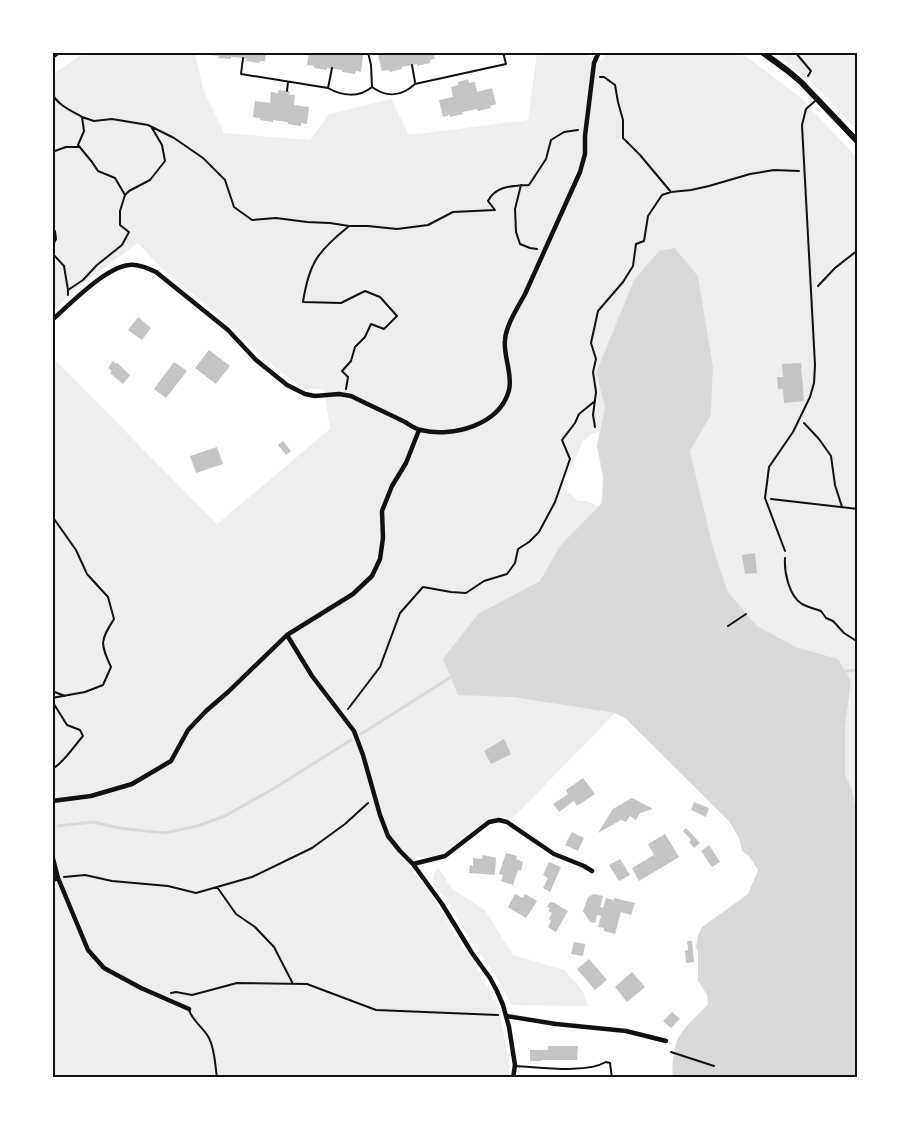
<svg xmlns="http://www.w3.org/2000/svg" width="910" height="1130" viewBox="0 0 910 1130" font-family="Raleway,sans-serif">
<rect width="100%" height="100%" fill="#fff"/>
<path fill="#eee" d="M84 53H195L203 89 224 133 310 140 329 114 391 99 409 135 528 120 537 53H583L602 61 607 53H739L751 60 800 97 857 158V813L852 790 845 774V728L851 681 838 659 796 647 757 626 728 592 714 551 690 451 711 415 713 367 698 276 675 248 596 373 605 407 600 431 590 435 583 441 575 460 561 485 578 501H586L598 506 602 503 531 699 615 713 511 820 504 817 487 820 444 853 430 858 417 857 408 866 431 893 458 940 481 975 498 1006 510 1066 508 1077 446 1075 445 1078 53 1077 52 654 55 652 53 646V358L217 524 330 429 324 389H305L291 380 262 357 230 325 160 267 138 243 91 277 53 311V74Z
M775 53H857V130L812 83Z
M438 867 452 889 485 910 513 955 564 970 583 991 588 1006 512 1005 496 976 472 943 445 898 434 885 433 880 434 874Z"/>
<path fill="#d9d9d9" d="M675 248 698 276 713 367 711 415 690 451 714 551 728 592 757 626 796 647 838 659 851 681 845 728V774L852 790 857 813V1077H673C671 1066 674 1041 682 1032 689 1022 700 1013 708 1004L707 995 698 981V952L696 947 698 935 702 927 748 894 758 870 749 856 742 851 739 838 729 821 625 718 615 713 513 697 458 695 443 659 478 614 540 581 560 546 602 503 603 476 597 446 605 407 596 373 634 280 659 251Z"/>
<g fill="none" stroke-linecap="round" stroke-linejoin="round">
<path stroke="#d9d9d9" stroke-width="3" d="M845 671 858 670
M361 734 451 677
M58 826 93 822 119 828 165 833 197 826 225 816 273 789 351 740"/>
</g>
<path fill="#c4c4c4" d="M212 52H266L265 61H260L259 63 246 61 247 59 243 58 231 57V59L218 58 219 56 211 55Z
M309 52H348L363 55 361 72 356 71 355 74 342 72V70L327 68V70L314 68V66L307 65Z
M390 52H433L435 59 430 60V63L417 66V64L402 67V69L390 72 389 70 382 71 378 55Z
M468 79 469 83 475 82 477 92 492 88 496 104 490 106 491 108 478 111 477 109 462 112 463 114 450 117V115L443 117 439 100 453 97 451 87 458 85V82Z
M279 90 290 91 289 95H295L294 105 309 107 307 124 301 123V126L288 124V122L273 120V122L260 120V118L253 117 255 101 270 103 271 92 278 93Z
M138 317 151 328 142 340 128 330Z
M209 350 230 366 216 384 195 368Z
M113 361 116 364 117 363 130 375 123 384 110 373 112 371 108 368Z
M174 362 187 371 166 398 154 389Z
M801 363 804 401 784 403 783 389H778L777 377H783L782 364Z
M283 441 291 451 286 455 278 445Z
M217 447 223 464 196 473 190 456Z
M755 553 757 573 745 574 742 555Z
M504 739 511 754 491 764 484 751Z
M583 778 595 794 577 806 574 801 559 812 553 804 568 794 566 790Z
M632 798 653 809 640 813 636 820 630 816 626 822 621 820 598 833 613 809Z
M694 802 709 808 706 817 691 810Z
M686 828 700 843 694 848 689 842 691 840 683 831Z
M572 832 584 838 578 851 565 845Z
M665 834 679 857 639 881 632 868 654 855 648 844Z
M709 845 720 862 712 867 701 851Z
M506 853 517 856 516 859 523 862 521 871 518 870 513 885 501 881 503 875 499 874Z
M483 855 496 858 495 875 469 873 470 865 473 866V858L482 859Z
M620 859 630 875 619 881 609 865Z
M549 862 561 867 550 892 543 888 548 878 543 875Z
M515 894 523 898 525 894 537 901 526 918 508 907Z
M594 894 603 896 600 907 603 908 606 898 614 900V898L635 903 631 915 621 912 615 934 604 931V928L598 927 601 916 597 915 595 923 590 922 583 911 588 897Z
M550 902 553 903V902L568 911 556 932 548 927 551 921 549 919 552 913 548 911 550 908 547 907Z
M687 941H692L694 962 686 963 685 951 688 950Z
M574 942 585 944 583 956 571 954Z
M589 959 607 980 595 990 577 969Z
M632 972 645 987 627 1002 615 987Z
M672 1012 680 1019 671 1028 663 1021Z
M548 1046H578L577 1060H541V1061H530V1050H548Z"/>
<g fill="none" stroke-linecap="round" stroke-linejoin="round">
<path stroke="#111" stroke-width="2" d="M306 52 309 53
M368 52 371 65 372 87C387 98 402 96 415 84L506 64 503 52
M795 52 811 71 808 76
M243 58 241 74 328 88C342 96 359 98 372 87
M412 65 415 82
M600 77H604L615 85 618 102 623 120V138L640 155 671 192
M328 88 332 68
M287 91 288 82
M52 93C57 105 72 111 82 117L84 131 78 145 92 162 98 171 115 178 125 195 120 211V225L129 232 122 245 97 265 83 280 68 290V295
M82 117 94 121 112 119 148 125 174 138 203 158 225 180 234 207 252 220 276 218 307 222 330 223 349 226H368L397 229 428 225 453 212 495 210 488 201C496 185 514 186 529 185L546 159 551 140 564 132 578 130
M52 152 66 147H80
M521 185 515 209 516 232 520 244 530 248 537 249
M125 195 129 191 150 180 165 161 162 145 152 128
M52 230 55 231 56 239 52 247
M52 253 64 266 68 290
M818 286 835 268 858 250
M346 389 348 377 342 371 351 361 355 347 365 337 371 324 384 329 397 316 380 297 365 291 341 303 303 302C309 263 318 251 348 227
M804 423 819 439 831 456 835 485 842 507
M595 427 593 415 596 392 593 372 596 359 591 343 598 311 623 282 633 266 636 244 644 241 648 216 662 195 671 192 691 190 709 186 750 174 774 170 799 171
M771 499 858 509
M52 516 76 550 87 574 108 597 114 619C100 641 100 643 111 667L103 685 85 692 52 698
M785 558C784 572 789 596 802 604 808 607 815 609 821 611L826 618 833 621 844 633 858 642
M728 626 746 614
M52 691 65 696
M52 701 67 725 80 730 83 736C74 746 64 763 52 769
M348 709 380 667 400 613 423 587 451 592 466 593 484 581 507 574 515 563 518 549 529 542 539 532 555 502 570 459 562 440 575 423 579 414 595 401
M64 877 85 875 112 881 168 886 196 893 252 877 312 848 345 824 368 803
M217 887 236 914 255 927 274 947 292 982
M171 993 176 992 192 995 237 983 307 984 376 1010 498 1015
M671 1052 714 1066"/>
<path stroke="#111" stroke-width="2" d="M785 551 765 498 769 467 793 432 810 397 814 383 815 365 802 125 806 109 815 101
M189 1010C193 1022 204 1028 209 1038 215 1050 215 1064 217 1078
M515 1066C540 1067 585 1074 606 1062L610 1063 612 1078"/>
<path stroke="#111" stroke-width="4.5" d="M52 57 59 52
M52 320C70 304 106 267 129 265 138 264 147 268 156 272L228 330 256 360 287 385 305 394 315 396 339 394 351 396C369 405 387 413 405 422 410 425 415 429 421 430 452 438 500 425 509 390 513 375 503 355 505 340 506 325 518 307 525 294L580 172 585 154V136L594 63 599 52
M419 430 406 463 392 486 382 511 383 538 380 559 372 576 353 594 287 635 312 676 354 731 363 755 380 815 388 836 400 851 413 864 442 904 472 953 490 978 497 991 503 1005 509 1027 515 1065 513 1078
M52 801 91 796 132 784 171 761 188 730 206 711 228 692 287 635
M52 855 58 878 52 880
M413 864 445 856 489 822 499 820 507 822 554 854 584 866 592 871
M58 878 88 950 104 968 141 988 189 1009
M506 1016 556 1024 626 1031 666 1041"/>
<path stroke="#111" stroke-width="6" d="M762 52 788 71 801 82 858 142"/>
</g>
<rect width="910" height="1130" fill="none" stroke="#ffffff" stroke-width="108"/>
<rect x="54" y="54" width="802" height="1022" fill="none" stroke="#111" stroke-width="2"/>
</svg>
